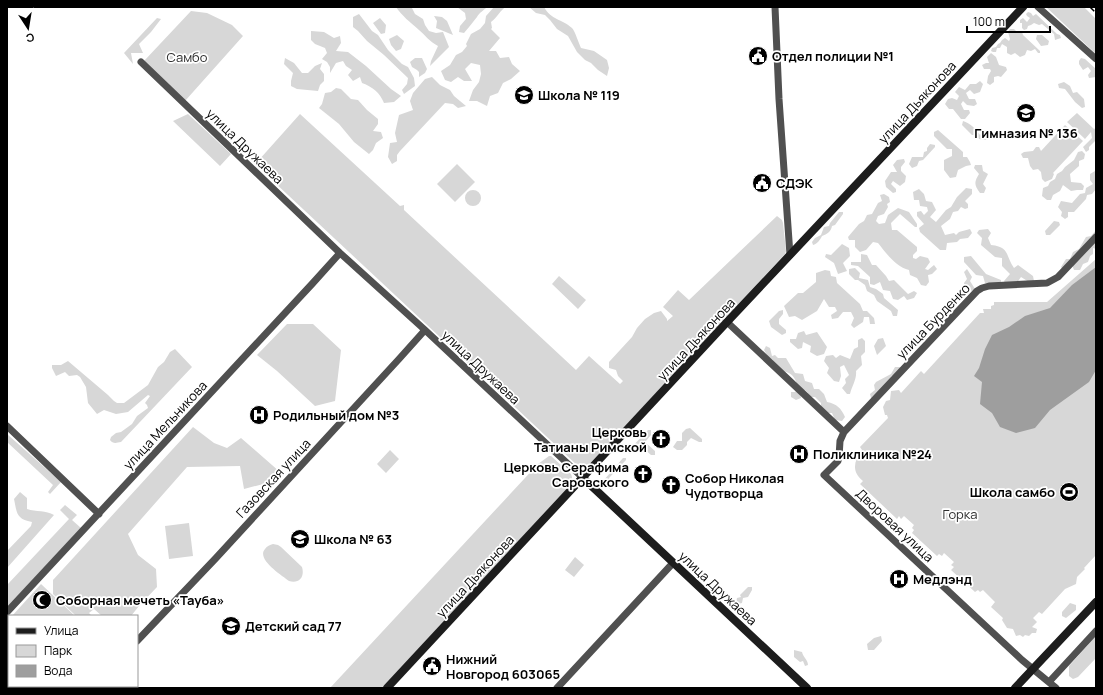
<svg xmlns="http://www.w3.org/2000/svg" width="1103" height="695" viewBox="0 0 1103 695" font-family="Manrope,sans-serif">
<rect width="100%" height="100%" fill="#fff"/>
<path fill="#d7d7d7" d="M396 7H413L412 8 415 14 423 19 425 25 429 31 436 33 443 32 449 47 430 66 431 61 438 46C430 42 425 35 419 30 410 22 402 16 396 7Z
M457 7H487C484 10 479 13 477 17 473 22 469 27 464 33L459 32 460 26 466 19 465 13Z
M494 7H506C501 9 497 18 491 22L492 28 491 29 500 38 489 51H496L500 58 509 57 512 64 520 71 511 79 503 83 498 93 490 96 487 106 477 101H469L473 90 479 82 481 74 480 65 471 63 465 69 472 81H464L458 77 451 82 445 80 441 71 450 65 456 55 462 52 467 46 466 44 471 34 480 29 485 23 486 16Z
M529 7H544C551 20 562 19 572 28 575 31 579 44 581 48L594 51 607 60 609 68 607 76 598 70 591 63 585 60 577 52 568 36 557 29 550 20 545 15 536 13Z
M1046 7H1084L1096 19V54Z
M191 11 207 13 232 25 243 36 185 101 144 61Z
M1028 12 1031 13 1033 16 1036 14 1057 34 1060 35 1061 38 1055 40 1054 34 1042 24 1039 25 1034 23 1031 25 1028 26 1027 29 1024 30 1022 28V23H1020V20L1023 18 1027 22 1030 18 1027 16 1026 14Z
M359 14 372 31 378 35 388 50 402 64 408 67 414 78 415 86 404 94 402 90 407 84 408 78 384 55 367 41 358 31 353 27V17Z
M434 16 442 17 447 21 453 35 436 28 437 21Z
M157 18 161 19 151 32 139 44 143 53H131L133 64 124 53Z
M380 18 386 25 385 33 381 34 373 23Z
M1010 29H1014L1016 31 1022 32 1023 35 1040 51V53H1038L1035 49 1031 51 1027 50 1025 55 1020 57 1015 53 1011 55 1007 53V47L1002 44 1000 48H997L996 52H993L991 51 992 48 996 47 998 44 1000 43 1002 40 1005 38 1009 41 1010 39 1008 32Z
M311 31 324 32 334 38 340 36 341 43 336 51 348 52 366 66 391 89 401 96 394 102 384 103C380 93 373 87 362 83L360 77 353 81 348 75 352 70 346 66 343 61 336 63 330 73V67L327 62 322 59 327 53 325 48 315 44 311 40Z
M397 35 404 41 401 49 396 51 391 45 389 39Z
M1037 35H1042L1049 41 1048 45 1041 46 1036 39Z
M991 53 996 57 999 65 1006 67 1007 70 1001 77 998 76 994 77V82L990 85 987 83 988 76 991 71 990 69H984L982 65 986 63H989L987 57Z
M285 58 294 63 302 73H308L315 66 322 63 320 69 324 74V81L320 85 318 91 297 89 291 86V81L293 73 284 64Z
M415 58H422L427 69 425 73 419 77V72L417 70 412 67 410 62Z
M1081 58 1085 59 1096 69V77L1089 78 1088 75 1091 71 1088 67 1083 70 1079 64V61Z
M432 77 440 85 450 90 454 96 466 106 458 108 453 104 445 103 400 151 397 155V161L392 164 388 157 390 143 397 142 395 133 399 115 413 110 410 101 413 93 425 79Z
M980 81 983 84 980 92 974 94 970 90 966 93 969 99H975L977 104 974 106 967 105 963 101 961 104 964 110H969L970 113 965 119H961L953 109H949L945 104 948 99 952 98 957 100 959 96 955 92 959 87 965 90 970 84H976Z
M1064 82 1070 86 1073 93 1077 92 1084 99 1085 107 1082 108 1075 102 1065 89 1059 88 1058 84Z
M336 88 341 89 351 99 358 100 367 110 378 119V124L373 131 381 132 383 138 376 143 373 150 369 154 354 142 339 124 319 108 322 104 325 93 331 92Z
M1077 113 1094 129 1096 128V140L1089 147V150L1086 152 1083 147 1092 138 1091 132 1085 139 1067 122Z
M188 114 231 154 220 166 173 121Z
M300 114 400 206 404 205V210L576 370 589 356 620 384 623 381 618 376 616 370 609 368V362L632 337 637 328 645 319 654 313 661 311 667 319V321L673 316 663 307 678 290 689 300 777 216 782 220 783 223 786 251 785 254 589 465 582 468 578 466 258 167 257 162 258 161Z
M963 121C970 123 976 129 980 135L985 130H990L991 134 986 140 979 139 977 135H972L962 125Z
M1065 125 1083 141 1053 173 1054 174 1052 179 1045 182 1042 179 1041 172 1038 169 1033 170 1030 166 1028 158H1023L1021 154 1024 152 1033 151 1036 147H1039L1041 151Z
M938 130 963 152V157H967L970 162 971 165 966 166 958 170 956 177 950 178 944 170V160L952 156V149H947L934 136V132Z
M930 144 935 145V147L923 160 919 161 917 166 912 168 909 164 912 157H923L924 152 927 151V148Z
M1082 151 1085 154 1084 159 1079 161V166L1070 174 1071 182 1081 183 1084 186 1083 190H1077L1071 191 1063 185 1060 191 1053 195 1051 200H1047L1042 196 1043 188 1048 186 1050 182 1055 179 1057 174 1062 171 1065 167 1074 160 1078 152Z
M904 159 905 162 901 167V171L906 176 905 182 900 186 893 181 891 184 896 189V192L893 193 886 187 885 181 891 172H897L893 165 897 160Z
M457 164 475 182 455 202 437 184Z
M975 165H982L983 171 988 174 983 184 986 188 984 193H980C974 185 974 182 979 174L974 168Z
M1095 171 1096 172V189L1092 194 1087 195 1086 199 1074 212H1068V217L1065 219 1061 216 1062 212 1058 207 1061 201 1072 203 1080 194 1085 193 1086 188 1093 184 1090 180V174Z
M966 188 972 189V194L965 201 968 204V208L965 209 961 207 958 211 953 212 950 219 941 226 945 235 954 233 956 235 959 232 970 229 972 233 968 238 960 239 957 242 947 243 946 250H940L920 232 919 228 924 224 917 216V212L921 211 924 215 928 211 927 207 920 206 919 200H914L913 192 919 189 924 194 926 201 932 202 936 210 930 217 936 222 946 210 951 207 957 197Z
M465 198a8 8 0 1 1 16 0a8 8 0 1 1-16 0Z
M884 194 889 197 890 202 887 204 888 207 884 214 878 216 876 221 879 224 885 223 888 215 898 208 909 212 917 224V227H915L900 214 891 223 892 230H897L917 247V251L913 255V258L916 259 920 256 928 258 930 262 925 269 928 270 934 265 937 269 932 274 928 275 929 282 926 286 921 285 917 278 910 275 909 270C896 267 886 253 878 243L873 242 866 250 860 252 855 247V240H849L848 237 859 224 864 221 867 215 872 214 878 203 882 201 880 195Z
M839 212H843V214L835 225 832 226C831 232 827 234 822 236 820 240 817 244 813 245L812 242 815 238 821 235 824 227 829 226 830 223Z
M1054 221 1059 222 1060 225 1050 235H1046L1045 231Z
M988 229 991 233 988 238 991 245C1010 247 1005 255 1014 268L1018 265 1033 276 1034 281 1029 282 1021 277 1016 284 1006 285 1004 281 1010 274 1002 266V258L995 257 981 245 982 238 977 233 979 230Z
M1096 230V249L1093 248V254L1090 256 1088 262 1083 264 1080 270H1074L1072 265 1063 270 1061 267 1066 259H1070L1073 252 1079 249 1086 237 1091 236Z
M842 244 849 248 850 256 843 263 847 271 838 274 834 263 825 257 826 254 831 255Z
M861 254 867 255 872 265H876L886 276 889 281 894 280 908 294 914 291 917 293 914 298 907 300 904 296 898 300 893 299 890 291 883 290 880 282 874 285 870 284V277L858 266 851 265V262H861Z
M971 256 986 274 1001 280V285L985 283 983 276 976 275 964 262V257Z
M1096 259V555L1084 568 1085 569 1077 577 1076 584 1065 589 1042 614 1039 612 1033 618 1037 622 1032 627 1037 629 1036 633H1032L1029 636 1025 635 1023 637 1020 635 1016 636 1013 629 1007 628 1002 620 1003 618 991 607 995 602 983 590 980 592 978 590 975 592 951 570 954 567 951 565 954 562 944 553 942 556 939 554 937 556 912 533 914 530 912 528 914 525 904 516 901 519 899 516 897 519 860 484 863 481C851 471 854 461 862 450L860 447 888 418 887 415H885L883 407 886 401 890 400 891 391 899 390 901 393 921 371 924 374 980 313H984L983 309H991V306L994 305V302H1047Z
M855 268 860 273 859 278 868 280 870 287 876 289 883 294 884 298 898 310 897 316H893L891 311 877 301 874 295 867 291 865 285 858 280H855L849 274V269Z
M967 269 972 277 970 281 975 289 972 291 965 287 964 283 967 279 964 272Z
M825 270 830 271 831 276 836 277 837 283 860 304 863 311H867L874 318 875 324H870L869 317H864L863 322 854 328 851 325 854 318 851 312H843L838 318 832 319 831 315 837 311 835 307H829L824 299 817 311 802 320 795 316 789 317 784 306 798 293H803L816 282V273Z
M559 276 586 300 578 309 552 284Z
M783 310V314L779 319V324L786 330V333L782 335 771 327 769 321 779 311Z
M287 324H313L341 350 335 401 315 406 277 371 257 355Z
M804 331 806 335 817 332 827 347 824 354 817 356 810 352 811 346 803 342 802 348 798 349 790 342V339H796L798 333Z
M862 338 865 341V352L861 356 862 365 856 371C857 379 852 386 850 394H847L842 388 846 383 845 379 849 375 844 365 840 367 841 376 839 382 834 381 827 373 829 368 824 361 826 356 833 355 836 358 840 355 850 359 854 349 858 347V340Z
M883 338 886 346 877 355 874 346 878 339Z
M766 346 770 348 772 356 775 355 778 358H786L795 373 803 374 805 381 812 383 814 389H819L824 394 827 402C837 404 841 408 845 417L842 421 835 420 832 413H824L821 409V403L815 397H809L808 393 805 390 800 392 801 398 796 400 791 397V392H795L798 389C794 367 784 376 773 364V360L768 357 764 350Z
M175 349 192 367 121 442C116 443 113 444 110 440L111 437 116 433 121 432 132 424 137 416 148 408 147 405 145 403 150 396 148 395 128 412 116 414 104 410 97 414 88 403 86 387 80 377 77 375 69 376 65 372 56 376 52 368V365H61L68 361 108 395 114 401 117 403H124L148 385 158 367 164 362 170 352Z
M895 367H900L898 374 891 376 890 382 875 398H871L870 394 875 390 874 385 876 382 891 374Z
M193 427 214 443 227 448 241 438 280 472 267 483 244 489 240 466 187 467 128 534 138 555 156 569 157 587 139 606 131 616H102L94 609 89 613 92 616H76L53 594V580Z
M690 428 702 439V442H699L691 438 687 442V445L682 450H677L673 447 677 441H682V433L686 429Z
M648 430H651V435L645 442 655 451V455H651L643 448 638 447 632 453 629 454 628 451Z
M7 434 61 482 50 494 48 492 53 485 7 442Z
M390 450 399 459 386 473 377 464Z
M549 456H551L571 474 572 477V483L382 688H330L538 464Z
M623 458H626V460L609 478 613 489 611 490 604 484V480Z
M20 492 27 498V509C36 512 46 510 54 515L7 568V551L31 526 32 522C16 519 17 513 14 499Z
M65 505 77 515 72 520 81 528 7 607V585L69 519 60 510Z
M189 523 193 556 169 559 165 526Z
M273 544 278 545 281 547 302 567C305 577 299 584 289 581 281 575 256 559 265 549 267 546 270 545 273 544Z
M575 557 584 565 574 577 565 570Z
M41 584 75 616H12Z
M748 587H752V590L748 597 743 598 742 603 738 604 736 603 737 598 741 597 740 595Z
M1070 603 1076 605V610L1066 618 1062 616V612Z
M881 636 882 641 874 650H868L867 644 874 638Z
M1096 636V658L1078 677 1073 679 1069 676V666Z
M794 650 802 652C803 657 808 660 808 665L805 666 803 661 800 662 794 657Z"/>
<path fill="#9e9e9e" d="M1096 267V370L1089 382 1050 410 1035 428 1016 433 1000 427 992 413 980 404 982 382 974 376 979 368 985 349 992 335 1009 327 1025 316 1050 308 1072 285Z"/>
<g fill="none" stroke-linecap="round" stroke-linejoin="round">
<path stroke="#505050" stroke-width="7" d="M775 7 779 99 790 255
M1038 7 1096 59
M141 62 340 253 425 330 583 478
M727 322 844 432
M7 426 99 514
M7 612 312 284 340 253
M137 641 216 558 399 359 425 330
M1049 682 1096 631
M94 688 96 686
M557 688 673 563
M1056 688 1022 660 824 475 838 461 839 457 840 441 844 432 977 291 982 288 989 286 1047 283 1058 277 1096 237"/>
<path stroke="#1d1d1d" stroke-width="8" d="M583 478 807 688
M387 688 727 322 1023 7
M1015 688 1096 602"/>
<path stroke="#000" stroke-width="1.5" stroke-dasharray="6 2 1 2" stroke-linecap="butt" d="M1090 7 1096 13"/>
</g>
<defs>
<symbol id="civic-disc" viewBox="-11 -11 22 22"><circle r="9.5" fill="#000" stroke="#fff"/><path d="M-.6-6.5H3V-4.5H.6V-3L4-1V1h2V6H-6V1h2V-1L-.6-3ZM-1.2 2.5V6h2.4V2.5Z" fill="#fff"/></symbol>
<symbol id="school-disc" viewBox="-11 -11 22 22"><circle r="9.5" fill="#000" stroke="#fff"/><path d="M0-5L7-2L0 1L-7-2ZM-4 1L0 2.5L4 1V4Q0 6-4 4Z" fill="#fff"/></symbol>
<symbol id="hospital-disc" viewBox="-11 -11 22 22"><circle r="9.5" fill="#000" stroke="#fff"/><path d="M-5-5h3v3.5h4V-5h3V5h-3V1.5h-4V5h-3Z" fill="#fff"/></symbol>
<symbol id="church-disc" viewBox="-11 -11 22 22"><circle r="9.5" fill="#000" stroke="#fff"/><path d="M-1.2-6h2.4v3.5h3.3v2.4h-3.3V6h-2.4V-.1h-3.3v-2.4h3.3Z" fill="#fff"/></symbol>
<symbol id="stadium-disc" viewBox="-11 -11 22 22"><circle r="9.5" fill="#000" stroke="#fff"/><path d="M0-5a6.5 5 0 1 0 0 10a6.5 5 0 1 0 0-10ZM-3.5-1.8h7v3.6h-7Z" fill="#fff"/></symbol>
<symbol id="mosque-disc" viewBox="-11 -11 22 22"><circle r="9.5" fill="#000" stroke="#fff"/><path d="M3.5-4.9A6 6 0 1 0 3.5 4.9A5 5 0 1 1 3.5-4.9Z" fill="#fff"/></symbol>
</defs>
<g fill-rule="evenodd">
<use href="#civic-disc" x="747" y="45" width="22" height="22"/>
<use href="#school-disc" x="513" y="84" width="22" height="22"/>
<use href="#school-disc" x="1015" y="102" width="22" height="22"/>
<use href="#civic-disc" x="751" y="172" width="22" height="22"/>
<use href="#hospital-disc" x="248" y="404" width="22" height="22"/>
<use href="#church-disc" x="650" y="428" width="22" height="22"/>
<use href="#hospital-disc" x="788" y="443" width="22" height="22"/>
<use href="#church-disc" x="632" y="463" width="22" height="22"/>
<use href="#church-disc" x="660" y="474" width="22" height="22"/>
<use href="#stadium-disc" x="1058" y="481" width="22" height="22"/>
<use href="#school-disc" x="289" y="528" width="22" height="22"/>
<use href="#hospital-disc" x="888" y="568" width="22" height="22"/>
<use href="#mosque-disc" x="31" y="589" width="22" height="22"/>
<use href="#school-disc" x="220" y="615" width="22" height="22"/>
<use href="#civic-disc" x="421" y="655" width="22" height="22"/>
</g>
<g text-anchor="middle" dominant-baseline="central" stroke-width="3.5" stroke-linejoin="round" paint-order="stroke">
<g font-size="13" font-weight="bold" fill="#000" stroke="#fff" text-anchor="start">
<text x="772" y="56">Отдел полиции №1</text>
<text x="538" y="95">Школа № 119</text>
<text x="1026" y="133" text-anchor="middle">Гимназия № 136</text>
<text x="776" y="183">СДЭК</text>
<text x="273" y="415">Родильный дом №3</text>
<text x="647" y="432" text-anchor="end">Церковь<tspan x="647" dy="15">Татианы Римской</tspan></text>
<text x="813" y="454">Поликлиника №24</text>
<text x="629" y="467" text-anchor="end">Церковь Серафима<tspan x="629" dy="15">Саровского</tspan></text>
<text x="685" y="478">Собор Николая<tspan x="685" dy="15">Чудотворца</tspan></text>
<text x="1055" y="492" text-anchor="end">Школа самбо</text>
<text x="314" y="539">Школа № 63</text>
<text x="913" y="579">Медлэнд</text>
<text x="56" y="600">Соборная мечеть «Тауба»</text>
<text x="245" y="626">Детский сад 77</text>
<text x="446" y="659">Нижний<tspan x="446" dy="15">Новгород 603065</tspan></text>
</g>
<g font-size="13" fill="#2e2e2e" stroke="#fff">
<text x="187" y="57">Самбо</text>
<text x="960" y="514">Горка</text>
</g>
<g font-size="13" fill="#000" stroke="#fff">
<text transform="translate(917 102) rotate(-47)">улица Дьяконова</text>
<text transform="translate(245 146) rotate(44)">улица Дружаева</text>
<text transform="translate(933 321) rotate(-46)">улица Бурденко</text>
<text transform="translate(696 339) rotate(-47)">улица Дьяконова</text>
<text transform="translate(481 367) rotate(43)">улица Дружаева</text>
<text transform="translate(165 425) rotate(-47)">улица Мельникова</text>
<text transform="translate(273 478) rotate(-47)">Газовская улица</text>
<text transform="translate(895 525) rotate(43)">Дворовая улица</text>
<text transform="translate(475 576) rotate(-47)">улица Дьяконова</text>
<text transform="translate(718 588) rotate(43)">улица Дружаева</text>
</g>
</g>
<rect width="1103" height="695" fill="none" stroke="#000000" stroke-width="16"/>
<rect x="8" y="615" width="130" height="72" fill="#ffffff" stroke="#999999"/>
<rect x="16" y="628" width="20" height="6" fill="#1d1d1d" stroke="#999999"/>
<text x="44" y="635" font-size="12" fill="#000000">Улица</text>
<rect x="16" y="645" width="20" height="12" fill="#d7d7d7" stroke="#999999"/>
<text x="44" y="655" font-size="12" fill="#000000">Парк</text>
<rect x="16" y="665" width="20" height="12" fill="#9e9e9e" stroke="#999999"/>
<text x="44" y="675" font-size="12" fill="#000000">Вода</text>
<g transform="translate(28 28) rotate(168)" stroke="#ffffff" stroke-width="3" paint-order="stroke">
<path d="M0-3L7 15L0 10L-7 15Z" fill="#000000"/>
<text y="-6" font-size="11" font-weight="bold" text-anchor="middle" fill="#000000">С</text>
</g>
<path d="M967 26v6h83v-6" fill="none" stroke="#000000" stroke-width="2"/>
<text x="973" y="26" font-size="12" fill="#000000" stroke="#ffffff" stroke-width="3" paint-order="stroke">100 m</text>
</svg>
